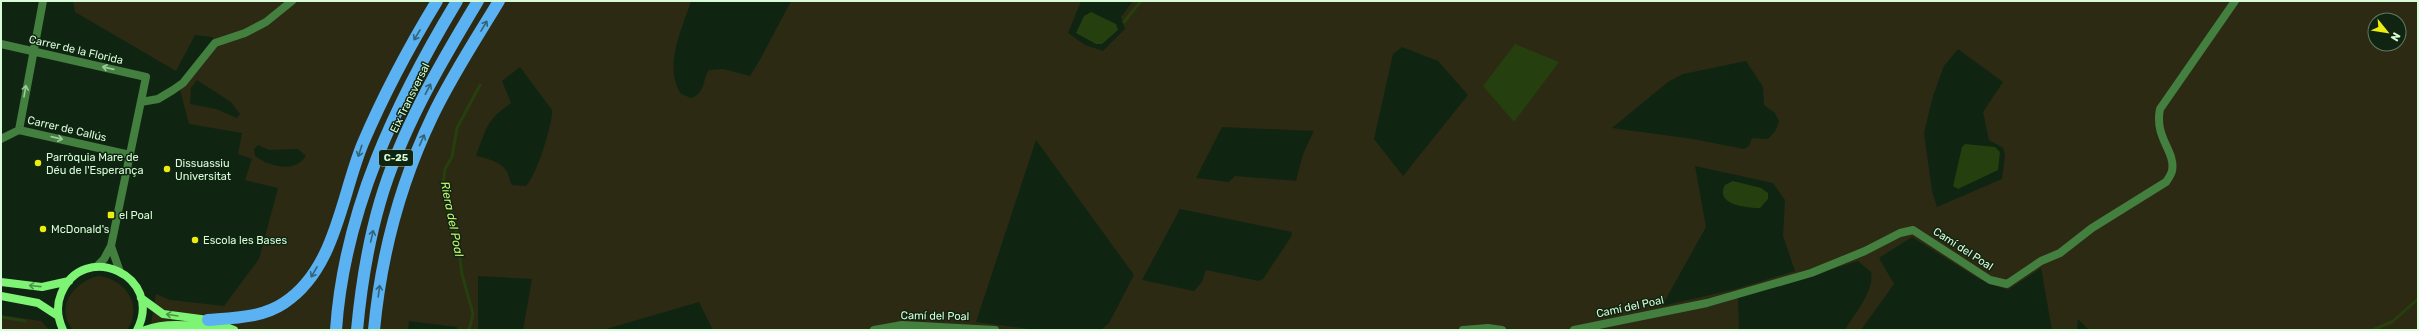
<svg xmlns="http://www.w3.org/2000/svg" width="2419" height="331" viewBox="0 0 2419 331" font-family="Rubik,sans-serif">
<rect width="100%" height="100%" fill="#102412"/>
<path fill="#2d2a14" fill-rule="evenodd" d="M73 1H691C682 30 663 65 681 94L691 98C706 93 702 80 709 70L723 69 750 76 761 58 791 1H1081L1068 33 1085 45 1103 51 1125 29 1121 17 1133 1H2418V330H2089L2078 319 2077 330H2052L2041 268 2008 290 1979 279 1912 237 1879 258 1894 284 1861 330H1845C1854 314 1875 291 1871 272L1858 261 1738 298 1739 330H1101L1109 323 1134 275 1036 140 976 322 1036 330H713L699 302 603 330H523L532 279 478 276V330H457V327L409 321 408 330H150L156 294 170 300 224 306 259 259 278 188 245 180 252 159 238 154 242 133 189 124 180 90 217 45 212 37 195 35 176 71 75 12ZM2375 20H2399V44H2375ZM1402 47 1438 61 1468 95 1403 176 1374 139 1393 54ZM1958 49 2003 82 1983 112 1989 140 2003 148 2005 155 2002 179 1937 207 1932 191 1924 133 1933 96 1944 66ZM1746 61 1763 87 1764 105 1775 113 1779 121 1776 130 1768 139 1752 138 1749 146 1744 149 1693 139 1612 128 1668 82 1683 74ZM520 67 552 110C553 124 536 177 526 186L512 185C509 181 509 174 506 170 499 161 486 158 476 156 486 129 486 120 511 103L502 81ZM197 80 231 102 240 114 237 118 216 109 190 104 191 88ZM1222 127 1314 131 1303 154 1296 181 1235 176 1229 182 1196 178ZM258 145 269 150 298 149 306 156C295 174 268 166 255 156L254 149ZM1695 166 1773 183 1785 200 1783 236 1795 271 1736 289 1662 306 1706 227ZM1180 209 1292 232 1291 237 1263 279 1259 281 1206 270 1202 282 1194 291 1142 280Z
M98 276C125 279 144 305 127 330H73C54 307 74 282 98 276Z
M1 315 41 321 49 330H1Z"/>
<path fill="#253f0e" d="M1091 12 1116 24 1118 30 1102 44H1096L1076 33 1084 16Z
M1515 44 1559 62 1514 122 1483 86Z
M1965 144 1995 147 2000 152 1998 170 1958 189 1953 186 1962 147Z
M1733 181 1761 188 1768 193V199L1760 208C1748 208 1714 205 1725 185Z"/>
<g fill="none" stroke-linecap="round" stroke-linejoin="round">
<path stroke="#253f0e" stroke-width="3" d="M1124 22 1141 1
M1 317 25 321
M469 330 473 314 462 274 455 224 443 184 445 169 452 157 457 128 480 85
M2372 330 2392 322 2418 299"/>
<path stroke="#437f3f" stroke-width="8" d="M1 44 146 77 111 246 104 259 96 267
M141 102 158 99 173 90 183 83 215 43 245 33 266 22 292 1
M19 130 43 1
M1 139 19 130 130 155
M111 246 120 272
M874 330 902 325 995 330
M1463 330 1488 328 1502 330
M1574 330 1707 303 1811 273 1865 251 1900 233 1913 230 1990 280 2007 284 2041 261 2060 253 2092 228 2166 182C2168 179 2171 175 2172 171 2176 151 2154 138 2160 109L2235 1"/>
<path stroke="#7ef475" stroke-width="8" d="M1 282 42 287 69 281
M1 296 38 303 58 316
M141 298 163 314 208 320 234 330
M63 330C58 319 56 306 61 294 83 239 165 276 137 330
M145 330C167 322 194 325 216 330"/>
<path stroke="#5bb2f2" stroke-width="12" d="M208 320C233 318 262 318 284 303 336 269 341 196 363 143 384 94 409 47 437 1
M336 330C344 211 396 102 457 1
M357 330C361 287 368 243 380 202 401 130 440 64 478 1
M374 330C381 256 400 184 432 117 451 77 476 39 499 1"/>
</g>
<defs><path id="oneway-shaft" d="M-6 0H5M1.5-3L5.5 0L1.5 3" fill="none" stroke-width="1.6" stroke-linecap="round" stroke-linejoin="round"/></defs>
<g stroke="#326477">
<use href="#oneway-shaft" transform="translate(484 26) rotate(-59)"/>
<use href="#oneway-shaft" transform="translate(417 35) rotate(121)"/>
<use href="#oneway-shaft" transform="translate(428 89) rotate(-63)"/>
<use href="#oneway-shaft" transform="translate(422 140) rotate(-66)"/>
<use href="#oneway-shaft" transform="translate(360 151) rotate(108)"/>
<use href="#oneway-shaft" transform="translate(372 236) rotate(-77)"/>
<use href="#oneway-shaft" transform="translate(314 272) rotate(120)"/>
<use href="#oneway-shaft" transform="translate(379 291) rotate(-82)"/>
</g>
<g stroke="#9cca9a">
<use href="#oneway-shaft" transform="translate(108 68) rotate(-167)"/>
<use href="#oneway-shaft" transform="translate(25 91) rotate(-80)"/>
<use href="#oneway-shaft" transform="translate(57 138) rotate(13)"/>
</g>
<g stroke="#4c9648">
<use href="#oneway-shaft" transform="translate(35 286) rotate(-174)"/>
<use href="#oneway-shaft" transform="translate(172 315) rotate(-171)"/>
</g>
<g fill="#ebec12" stroke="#102412" stroke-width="1.5">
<circle cx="38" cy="163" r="4"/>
<circle cx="167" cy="169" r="4"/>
<rect x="107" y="211" width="8" height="8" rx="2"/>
<circle cx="43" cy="229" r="4"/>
<circle cx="195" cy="240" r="4"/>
</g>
<g text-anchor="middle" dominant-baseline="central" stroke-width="3" stroke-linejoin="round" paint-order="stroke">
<rect fill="#102412" stroke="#9bbb9c" stroke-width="1" x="379" y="150" width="34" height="16" rx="3"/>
<g font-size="10" font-weight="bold" fill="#d7fcd7">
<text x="396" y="158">C-25</text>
</g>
<g font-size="11" fill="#d7fcd7" stroke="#102412">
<text transform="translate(76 50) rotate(13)">Carrer de la Florida</text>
<text transform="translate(410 98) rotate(-64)">Eix Transversal</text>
<text transform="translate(67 129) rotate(13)">Carrer de Callús</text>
<text transform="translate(1963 249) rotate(33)">Camí del Poal</text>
<text transform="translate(1630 307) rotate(-12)">Camí del Poal</text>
<text transform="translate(935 316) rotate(1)">Camí del Poal</text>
</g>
<g font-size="11" fill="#d7fcd7" stroke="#102412" text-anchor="start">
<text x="46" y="157">Parròquia Mare de<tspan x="46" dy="13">Déu de l'Esperança</tspan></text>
<text x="175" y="163">Dissuassiu<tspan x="175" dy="13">Universitat</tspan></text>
<text x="119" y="215">el Poal</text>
<text x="51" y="229">McDonald's</text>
<text x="203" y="240">Escola les Bases</text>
</g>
<g font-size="12" font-style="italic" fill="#c2f46d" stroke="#102412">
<text transform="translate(452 219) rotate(79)">Riera del Poal</text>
</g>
</g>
<rect width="2419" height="331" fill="none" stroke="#d7fcd7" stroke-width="4"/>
<g transform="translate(2387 32) rotate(120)"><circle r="19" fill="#102412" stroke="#607a61"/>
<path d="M0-3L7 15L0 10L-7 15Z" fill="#ebec12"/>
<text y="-6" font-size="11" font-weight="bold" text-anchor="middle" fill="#d7fcd7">N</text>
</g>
</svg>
